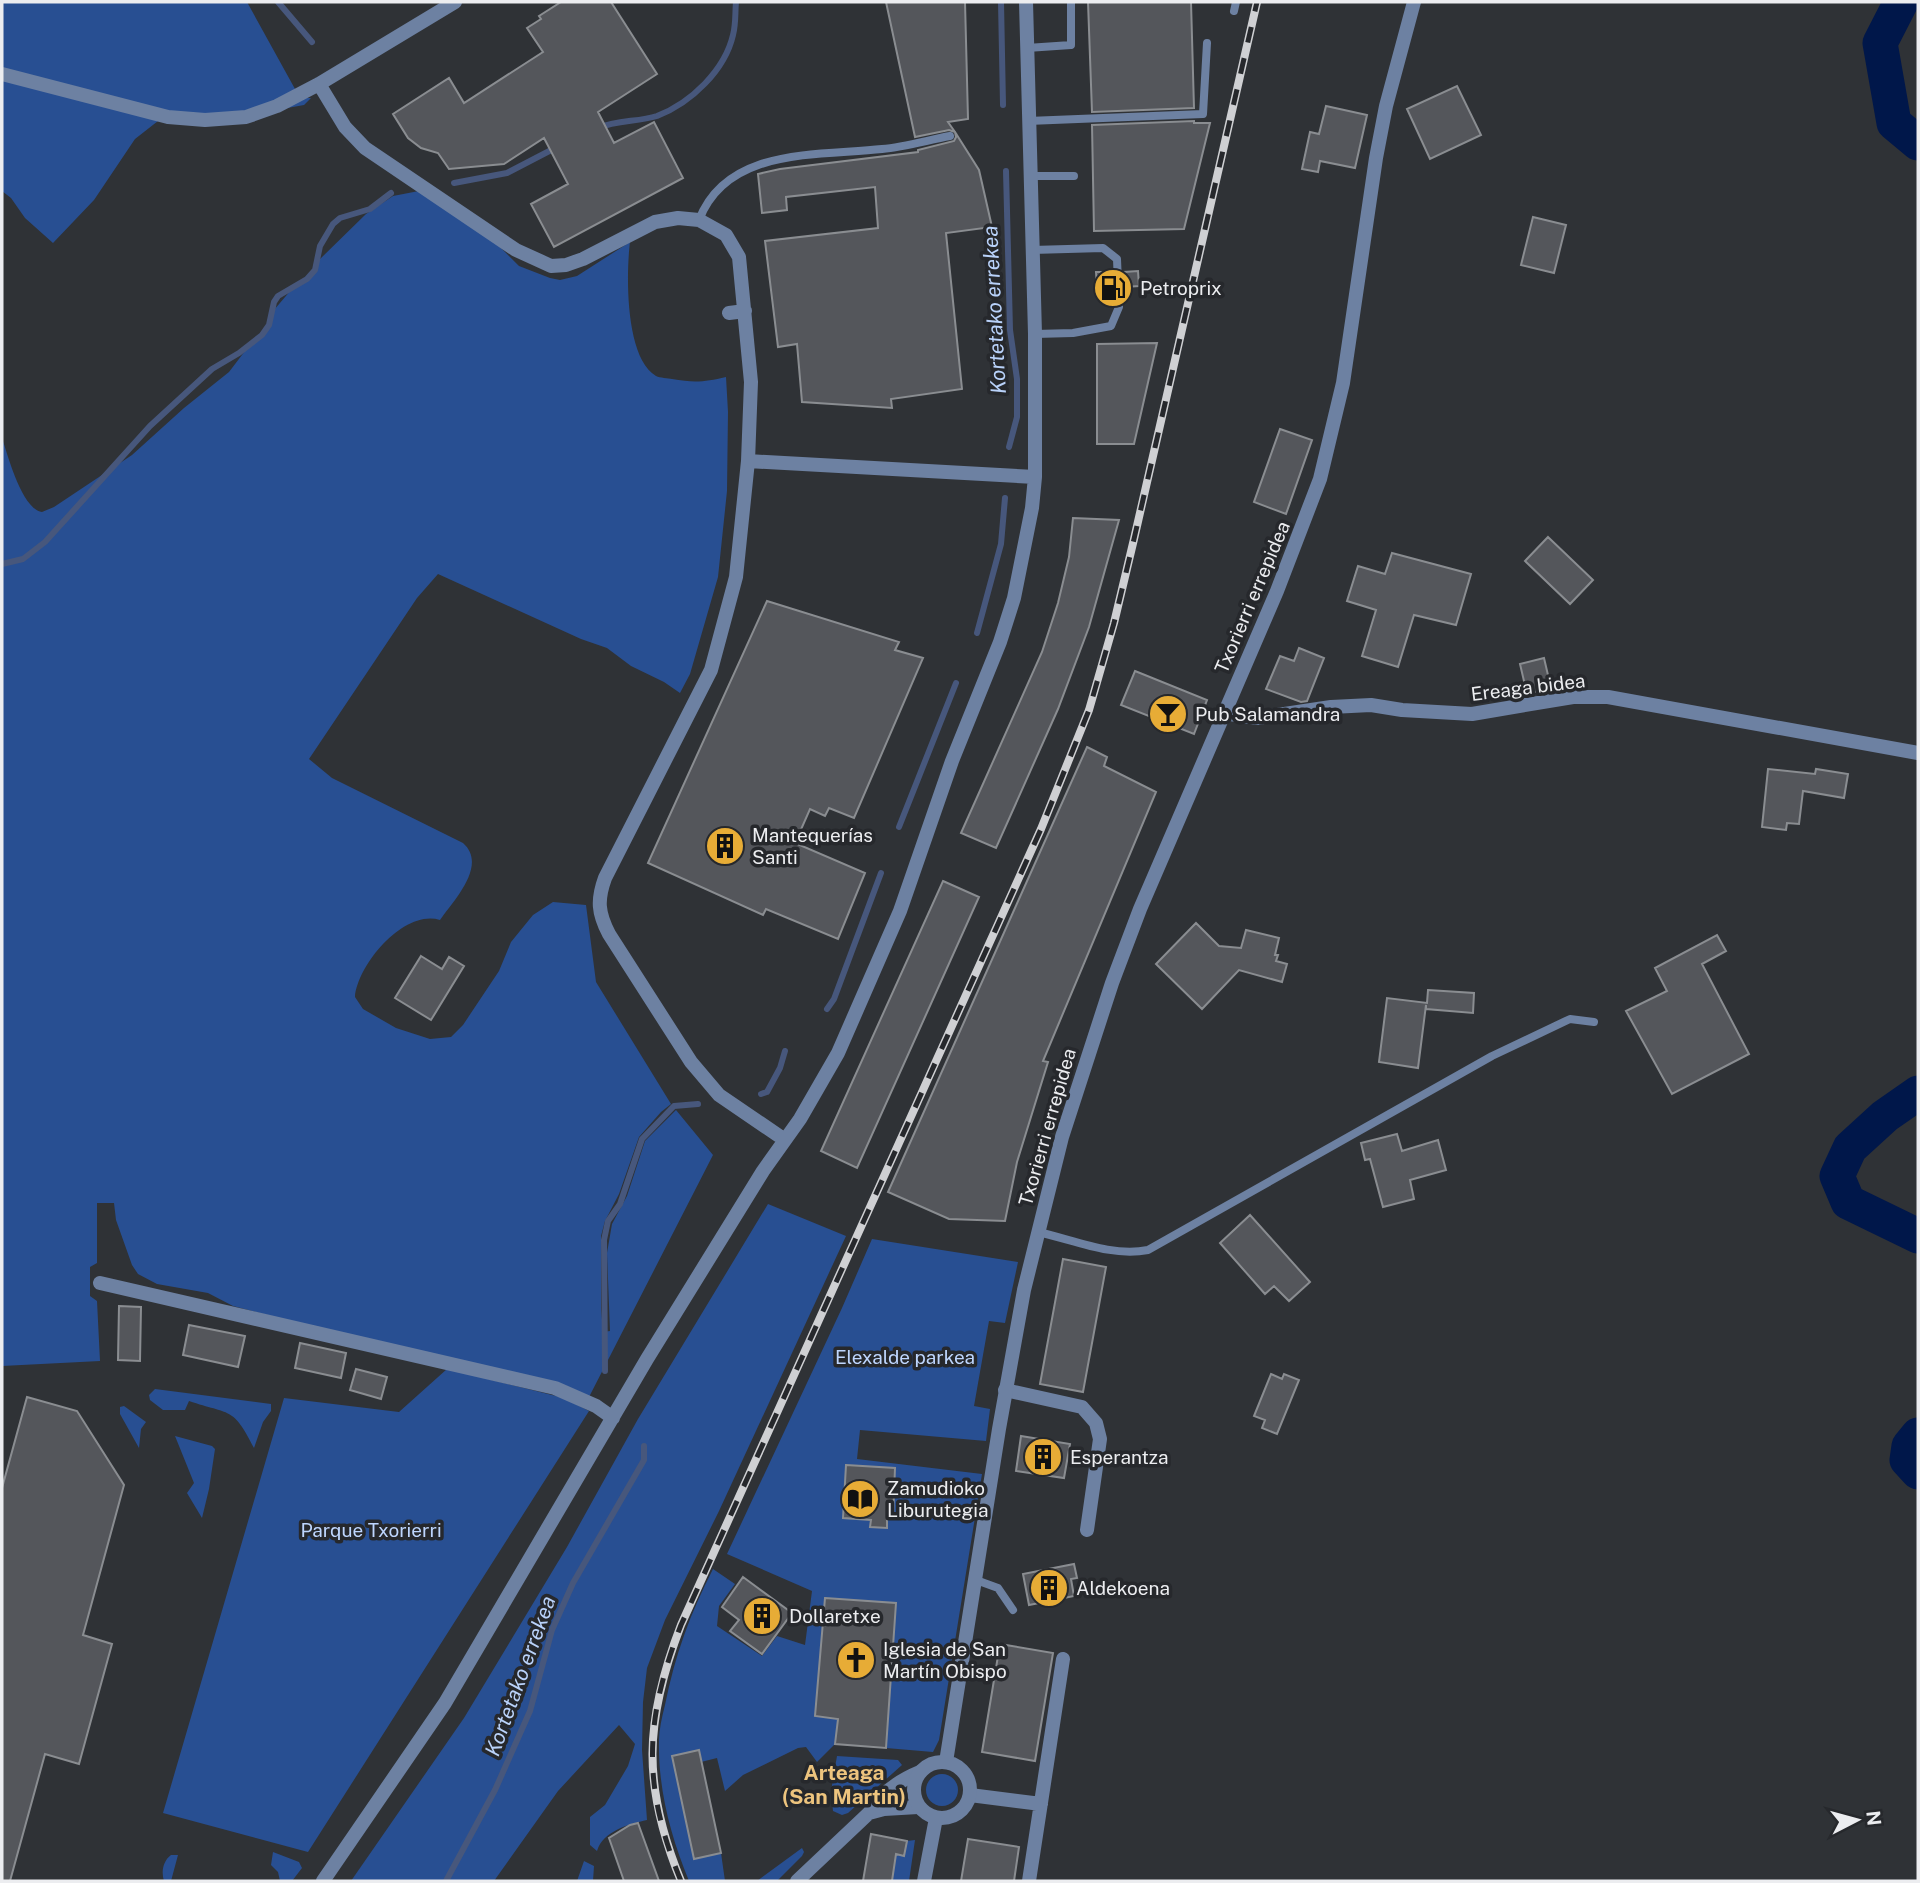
<svg xmlns="http://www.w3.org/2000/svg" width="1920" height="1883" viewBox="0 0 1920 1883" font-family="'Public Sans',sans-serif">
<rect width="100%" height="100%" fill="#2f3236"/>
<path fill="#284f92" d="M2 2H247L300 98H311L304 105 282 109 158 121 135 139 94 200 53 243 25 218 11 198 2 191Z
M429 189 493 240 519 266 550 278 560 280 577 276 630 242C626 274 625 358 656 376 660 378 668 378 672 379 694 383 705 382 726 377L728 412 727 491 718 577 690 674 680 693 664 682 631 666 607 648 581 639 438 574 417 598 309 759 332 778 463 843C488 865 454 900 440 920 404 909 358 964 355 997L363 1009 396 1028 430 1039 451 1037 463 1025 499 971 511 942 533 915 553 902 586 905 596 982 671 1104 661 1112 639 1137 619 1194 605 1221 601 1236V1308L603 1332 610 1331 607 1253 612 1224 627 1196 645 1141 676 1110 713 1155 588 1399 233 1306 208 1293 157 1284 138 1274 132 1265 116 1220 114 1203H97V1263L90 1267V1296L97 1301 100 1361 2 1366V438C8 456 22 509 42 512L54 507 132 455 184 408 229 372 245 351 265 334 269 327 274 310 291 290 311 278 316 272 319 260 366 214 393 196Z
M768 1204 846 1236 719 1511 665 1620 647 1668 643 1702 642 1750 647 1820C629 1824 603 1831 597 1851L590 1845V1817L605 1805 628 1766 635 1744 619 1725 558 1791 494 1881H351L464 1718 567 1547 638 1419Z
M872 1239 1018 1262 1005 1323 989 1321 974 1406 990 1409 986 1441 860 1430 857 1459 982 1474 939 1740 933 1752 886 1748 896 1603 826 1598 815 1716 838 1719 835 1744 817 1762 806 1747 798 1748 743 1775 725 1791 717 1758 701 1762 699 1750 672 1756 694 1858 721 1853 725 1881H689C671 1837 658 1790 659 1741 659 1729 662 1717 665 1705 675 1655 690 1614 713 1569L735 1584 719 1606 717 1626 762 1656 777 1636 805 1645 812 1591 727 1554 842 1308Z
M447 1369 564 1398 589 1411 308 1852 163 1813 284 1398 399 1412Z
M155 1389 271 1404V1411L263 1422 254 1448C233 1406 230 1415 189 1401L185 1410H163L150 1400 149 1395Z
M124 1406 146 1422 141 1429 139 1448 120 1414V1407Z
M175 1436 212 1446 215 1449 209 1489 202 1518 187 1493 194 1483Z
M837 1756 898 1760 902 1765 848 1813 842 1815 833 1811 831 1791Z
M926 1790a16 16 0 1 1 32 0a16 16 0 1 1-32 0Z
M915 1840 909 1881H892L896 1854 904 1856 907 1841Z
M802 1848 804 1852 802 1856 777 1881H757Z
M273 1852 299 1862 302 1868 292 1881H280L278 1872 271 1865Z
M171 1855H178L171 1881H164C161 1872 163 1861 171 1855Z
M584 1861 594 1866 593 1881H577Z"/>
<g fill="none" stroke-linecap="round" stroke-linejoin="round">
<path stroke="#47577c" stroke-width="6" d="M278 2 312 42
M1001 2 1003 105
M598 128C617 120 638 122 657 116 691 103 725 70 733 35 736 24 735 12 736 2
M1006 171 1010 330 1017 379V417L1009 447
M454 183 507 173 557 147
M2 564 23 559 45 542 150 426 212 369 239 353 262 335 269 325 274 302 278 296 307 279 315 270 320 246 333 224 340 218 370 209 391 193
M977 633 1001 544 1005 498
M899 827 956 683
M827 1009 834 999 881 873
M761 1094 767 1092 780 1068 785 1051
M605 1371 604 1240 608 1221 620 1204 642 1139 674 1106 698 1104
M446 1881 495 1790 530 1711 552 1630 573 1583 644 1460V1446"/>
<path stroke="#00174a" stroke-width="35" d="M1901 2 1880 43 1894 123 1918 143
M1918 1093 1885 1116 1850 1148 1837 1176 1848 1202 1918 1236
M1918 1435 1909 1446 1907 1460 1918 1472"/>
</g>
<path fill="#54565b" stroke="#8a8d91" stroke-width="2" d="M561 2H611L657 74 598 112 614 143 654 122 683 178 554 247 531 204 568 184 544 138 504 164 449 169 438 153 421 148 408 138 393 114 449 78 464 103 543 52 527 28 541 19 539 16Z
M886 2H965L968 119 948 122 955 132 949 130 915 137Z
M1088 2H1191L1194 108 1092 112Z
M1457 86 1481 135 1430 159 1407 109Z
M1326 106 1367 115 1355 168 1320 161 1318 172 1302 169 1310 132 1319 134Z
M1194 121V123H1210L1184 229 1094 231 1092 125Z
M955 132 979 170 992 227 946 233 962 389 891 399 892 408 802 402 797 344 778 347 765 241 878 228 875 187 786 197 787 210 762 213 758 174 780 169 918 152V150L954 141 956 137Z
M1533 217 1566 225 1554 273 1521 265Z
M1138 271 1139 286 1125 287 1124 272Z
M1096 272H1111L1112 287H1097Z
M1157 343 1134 444H1097V344Z
M1280 429 1312 440 1286 514 1254 502Z
M1073 518 1119 520 1089 627 1058 709 996 848 961 833 1042 652 1058 603 1069 557Z
M1548 537 1593 580 1570 604 1525 561Z
M1392 553 1471 574 1456 625 1414 615 1398 667 1362 656 1376 610 1347 601 1358 566 1385 574Z
M767 601 899 642 895 650 923 658 854 818 829 808 825 816 810 809 795 843 865 873 838 939 766 909 763 915 648 863Z
M1299 648 1324 658 1307 701 1301 702 1266 689 1280 656 1294 661Z
M1544 658 1551 688 1527 694 1520 664Z
M1135 671 1207 700 1194 734 1121 705Z
M1087 747 1107 757 1104 766 1156 792 1043 1061 1048 1062 1017 1162 1005 1221 949 1219 888 1192Z
M1768 769 1815 774 1816 769 1848 774 1844 798 1803 791 1799 824 1787 823 1786 830 1762 827Z
M943 881 979 897 857 1168 821 1151Z
M1196 923 1219 946 1241 948 1246 930 1279 938 1275 955H1278L1276 961 1287 964 1282 982 1239 970 1202 1009 1156 964Z
M1717 935 1726 951 1702 964 1749 1054 1672 1094 1626 1011 1667 991 1655 968Z
M421 956 442 969 449 957 464 966 431 1020 395 998Z
M1428 990 1474 993 1473 1013 1426 1009V1005L1418 1068 1379 1062 1387 998 1427 1003Z
M1397 1134 1402 1151 1438 1140 1446 1170 1410 1180 1414 1199 1383 1207 1370 1159 1365 1160 1361 1143Z
M1250 1215 1310 1282 1289 1301 1274 1286 1265 1294 1220 1243Z
M1063 1259 1106 1267 1083 1392 1040 1384Z
M119 1306 141 1307 140 1361 118 1360Z
M189 1325 245 1336 238 1367 183 1355Z
M300 1343 346 1353 341 1378 295 1368Z
M356 1369 387 1377 381 1399 350 1390Z
M1271 1374 1282 1379 1284 1374 1299 1380 1277 1434 1262 1428 1265 1420 1254 1416Z
M27 1397 77 1411 124 1485 83 1635 112 1644 79 1764 45 1754 10 1881H2V1488Z
M1021 1436 1070 1444 1064 1478 1016 1471Z
M846 1465 895 1468 893 1519H887V1528L870 1527 871 1520 843 1518Z
M1074 1564 1077 1578 1071 1579 1074 1596 1029 1605 1023 1574Z
M743 1577 792 1613 762 1654 730 1631 739 1620 722 1607Z
M825 1598 896 1603 886 1748 835 1744 838 1719 815 1716Z
M1000 1644 1053 1653 1035 1761 982 1752Z
M699 1750 721 1853 694 1859 672 1756Z
M638 1823 659 1881H624L609 1838 630 1825Z
M871 1834 907 1841 904 1856 896 1854 892 1881H863Z
M968 1839 1019 1847 1014 1881H961Z"/>
<g fill="none" stroke-linecap="round" stroke-linejoin="round">
<path stroke="#6d81a2" stroke-width="8" d="M1234 11 1236 2
M1027 48 1071 45V2
M1028 121 1203 114 1207 43
M1030 176H1074
M699 220C727 147 817 156 882 149 905 147 928 140 950 136
M1032 250 1103 248 1117 259 1119 307 1111 326 1073 333 1035 334
M1038 1232C1074 1240 1111 1257 1148 1250L1492 1056 1570 1019 1594 1022
M976 1580 998 1588 1013 1610"/>
<path stroke="#6d81a2" stroke-width="14" d="M2 74 168 117 205 120 246 117 277 106 319 84 455 2
M319 84 345 127 365 148 516 250 551 266 566 265 583 259 655 222 678 218 699 220 726 235 739 257 751 382 748 461 736 577 711 670 605 878C597 900 598 913 609 934L691 1062 719 1095 785 1140
M729 313 745 311
M748 461 1035 477
M1223 713 1257 718 1331 707 1371 705 1402 710 1472 714 1573 697H1608L1918 753
M100 1283 555 1388 596 1406 613 1418
M1005 1390 1082 1407 1096 1423 1100 1439 1087 1530
M970 1795 1041 1804
M869 1813C881 1793 898 1781 920 1772
M323 1881 445 1703 647 1359 763 1171 800 1119 838 1053 900 911 952 761 1000 642 1014 598 1032 508 1035 477V334L1026 2
M797 1881 869 1813 884 1809 918 1807
M1029 1881 1063 1659"/>
<path stroke="#6d81a2" stroke-width="14" d="M914 1790a28 28 0 1 1 56 0a28 28 0 1 1-56 0Z
M946 1762 999 1429 1024 1290 1062 1137 1112 983 1140 909 1277 591 1320 479 1343 383 1376 158 1386 106 1414 2
M924 1881 936 1818"/>
<defs>
<path id="rail" d="M681 1881C642 1786 644 1721 681 1625L1041 829 1089 710 1114 623 1134 539 1257 2"/>
</defs>
<use href="#rail" stroke="#cfd0d3" stroke-width="8"/>
<use href="#rail" stroke="#26282c" stroke-width="5" stroke-dasharray="16" stroke-linecap="butt"/>
</g>
<defs>
<symbol id="fuel-disc" viewBox="-11 -11 22 22"><circle r="9.5" fill="#e7ac36" stroke="#26282c"/><path d="M-5.5-6h7V0h2V4h1.3V-2.5L3-4.5l.8-.8L6-3V5H2.5V1h-1V6h-7ZM-4.2-4.7v3.2H.2V-4.7Z" fill="#111"/></symbol>
<symbol id="bar-disc" viewBox="-11 -11 22 22"><circle r="9.5" fill="#e7ac36" stroke="#26282c"/><path d="M-6-5H6L.8 .8V4.5H3.5V6h-7V4.5H-.8V.8Z" fill="#111"/></symbol>
<symbol id="building-disc" viewBox="-11 -11 22 22"><circle r="9.5" fill="#e7ac36" stroke="#26282c"/><path d="M-4-6H4V6H1V3H-1V6H-4ZM-2.5-4.3h1.7v1.8h-1.7ZM.8-4.3h1.7v1.8H.8ZM-2.5-1h1.7V.8h-1.7ZM.8-1h1.7V.8H.8Z" fill="#111"/></symbol>
<symbol id="library-disc" viewBox="-11 -11 22 22"><circle r="9.5" fill="#e7ac36" stroke="#26282c"/><path d="M-6-4Q-3-5.5-.7-3.5V5Q-3 3-6 4ZM6-4Q3-5.5 .7-3.5V5Q3 3 6 4Z" fill="#111"/></symbol>
<symbol id="church-disc" viewBox="-11 -11 22 22"><circle r="9.5" fill="#e7ac36" stroke="#26282c"/><path d="M-1.2-6h2.4v3.5h3.3v2.4h-3.3V6h-2.4V-.1h-3.3v-2.4h3.3Z" fill="#111"/></symbol>
</defs>
<g fill-rule="evenodd">
<use href="#fuel-disc" x="1091" y="266" width="44" height="44"/>
<use href="#bar-disc" x="1146" y="692" width="44" height="44"/>
<use href="#building-disc" x="703" y="824" width="44" height="44"/>
<use href="#building-disc" x="1021" y="1435" width="44" height="44"/>
<use href="#library-disc" x="838" y="1477" width="44" height="44"/>
<use href="#building-disc" x="1027" y="1566" width="44" height="44"/>
<use href="#building-disc" x="740" y="1594" width="44" height="44"/>
<use href="#church-disc" x="834" y="1638" width="44" height="44"/>
</g>
<g text-anchor="middle" dominant-baseline="central" stroke-width="7" stroke-linejoin="round" paint-order="stroke">
<g font-size="19" fill="#ecedf0" stroke="#26282c" text-anchor="start">
<text x="1140" y="288">Petroprix</text>
<text x="1195" y="714">Pub Salamandra</text>
<text x="752" y="835">Mantequerías<tspan x="752" dy="22">Santi</tspan></text>
<text x="1070" y="1457">Esperantza</text>
<text x="887" y="1488">Zamudioko<tspan x="887" dy="22">Liburutegia</tspan></text>
<text x="1076" y="1588">Aldekoena</text>
<text x="789" y="1616">Dollaretxe</text>
<text x="883" y="1649">Iglesia de San<tspan x="883" dy="22">Martín Obispo</tspan></text>
</g>
<g font-size="19" fill="#ecedf0" stroke="#26282c">
<text transform="translate(1252 597) rotate(-67)">Txorierri errepidea</text>
<text transform="translate(1528 687) rotate(-7)">Ereaga bidea</text>
<text transform="translate(1047 1127) rotate(-74)">Txorierri errepidea</text>
</g>
<g font-size="19" fill="#bed6fe" stroke="#26282c">
<text x="905" y="1357">Elexalde parkea</text>
<text x="371" y="1530">Parque Txorierri</text>
</g>
<g font-size="21" font-style="italic" fill="#b9d2fa" stroke="#26282c">
<text transform="translate(994 310) rotate(-93)">Kortetako errekea</text>
<text transform="translate(520 1676) rotate(-70)">Kortetako errekea</text>
</g>
<g font-size="21" font-weight="bold" fill="#edc47e" stroke="#26282c">
<text x="844" y="1772">Arteaga<tspan x="844" dy="24">(San Martin)</tspan></text>
</g>
</g>
<rect width="1920" height="1883" fill="none" stroke="#ecedf0" stroke-width="7"/>
<g transform="translate(1857 1820) rotate(84)" stroke="#26282c" stroke-width="5" paint-order="stroke">
<path d="M0-5L12 26L0 18L-12 26Z" fill="#ecedf0"/>
<text y="-10" font-size="19" font-weight="bold" text-anchor="middle" fill="#ecedf0">N</text>
</g>
</svg>
